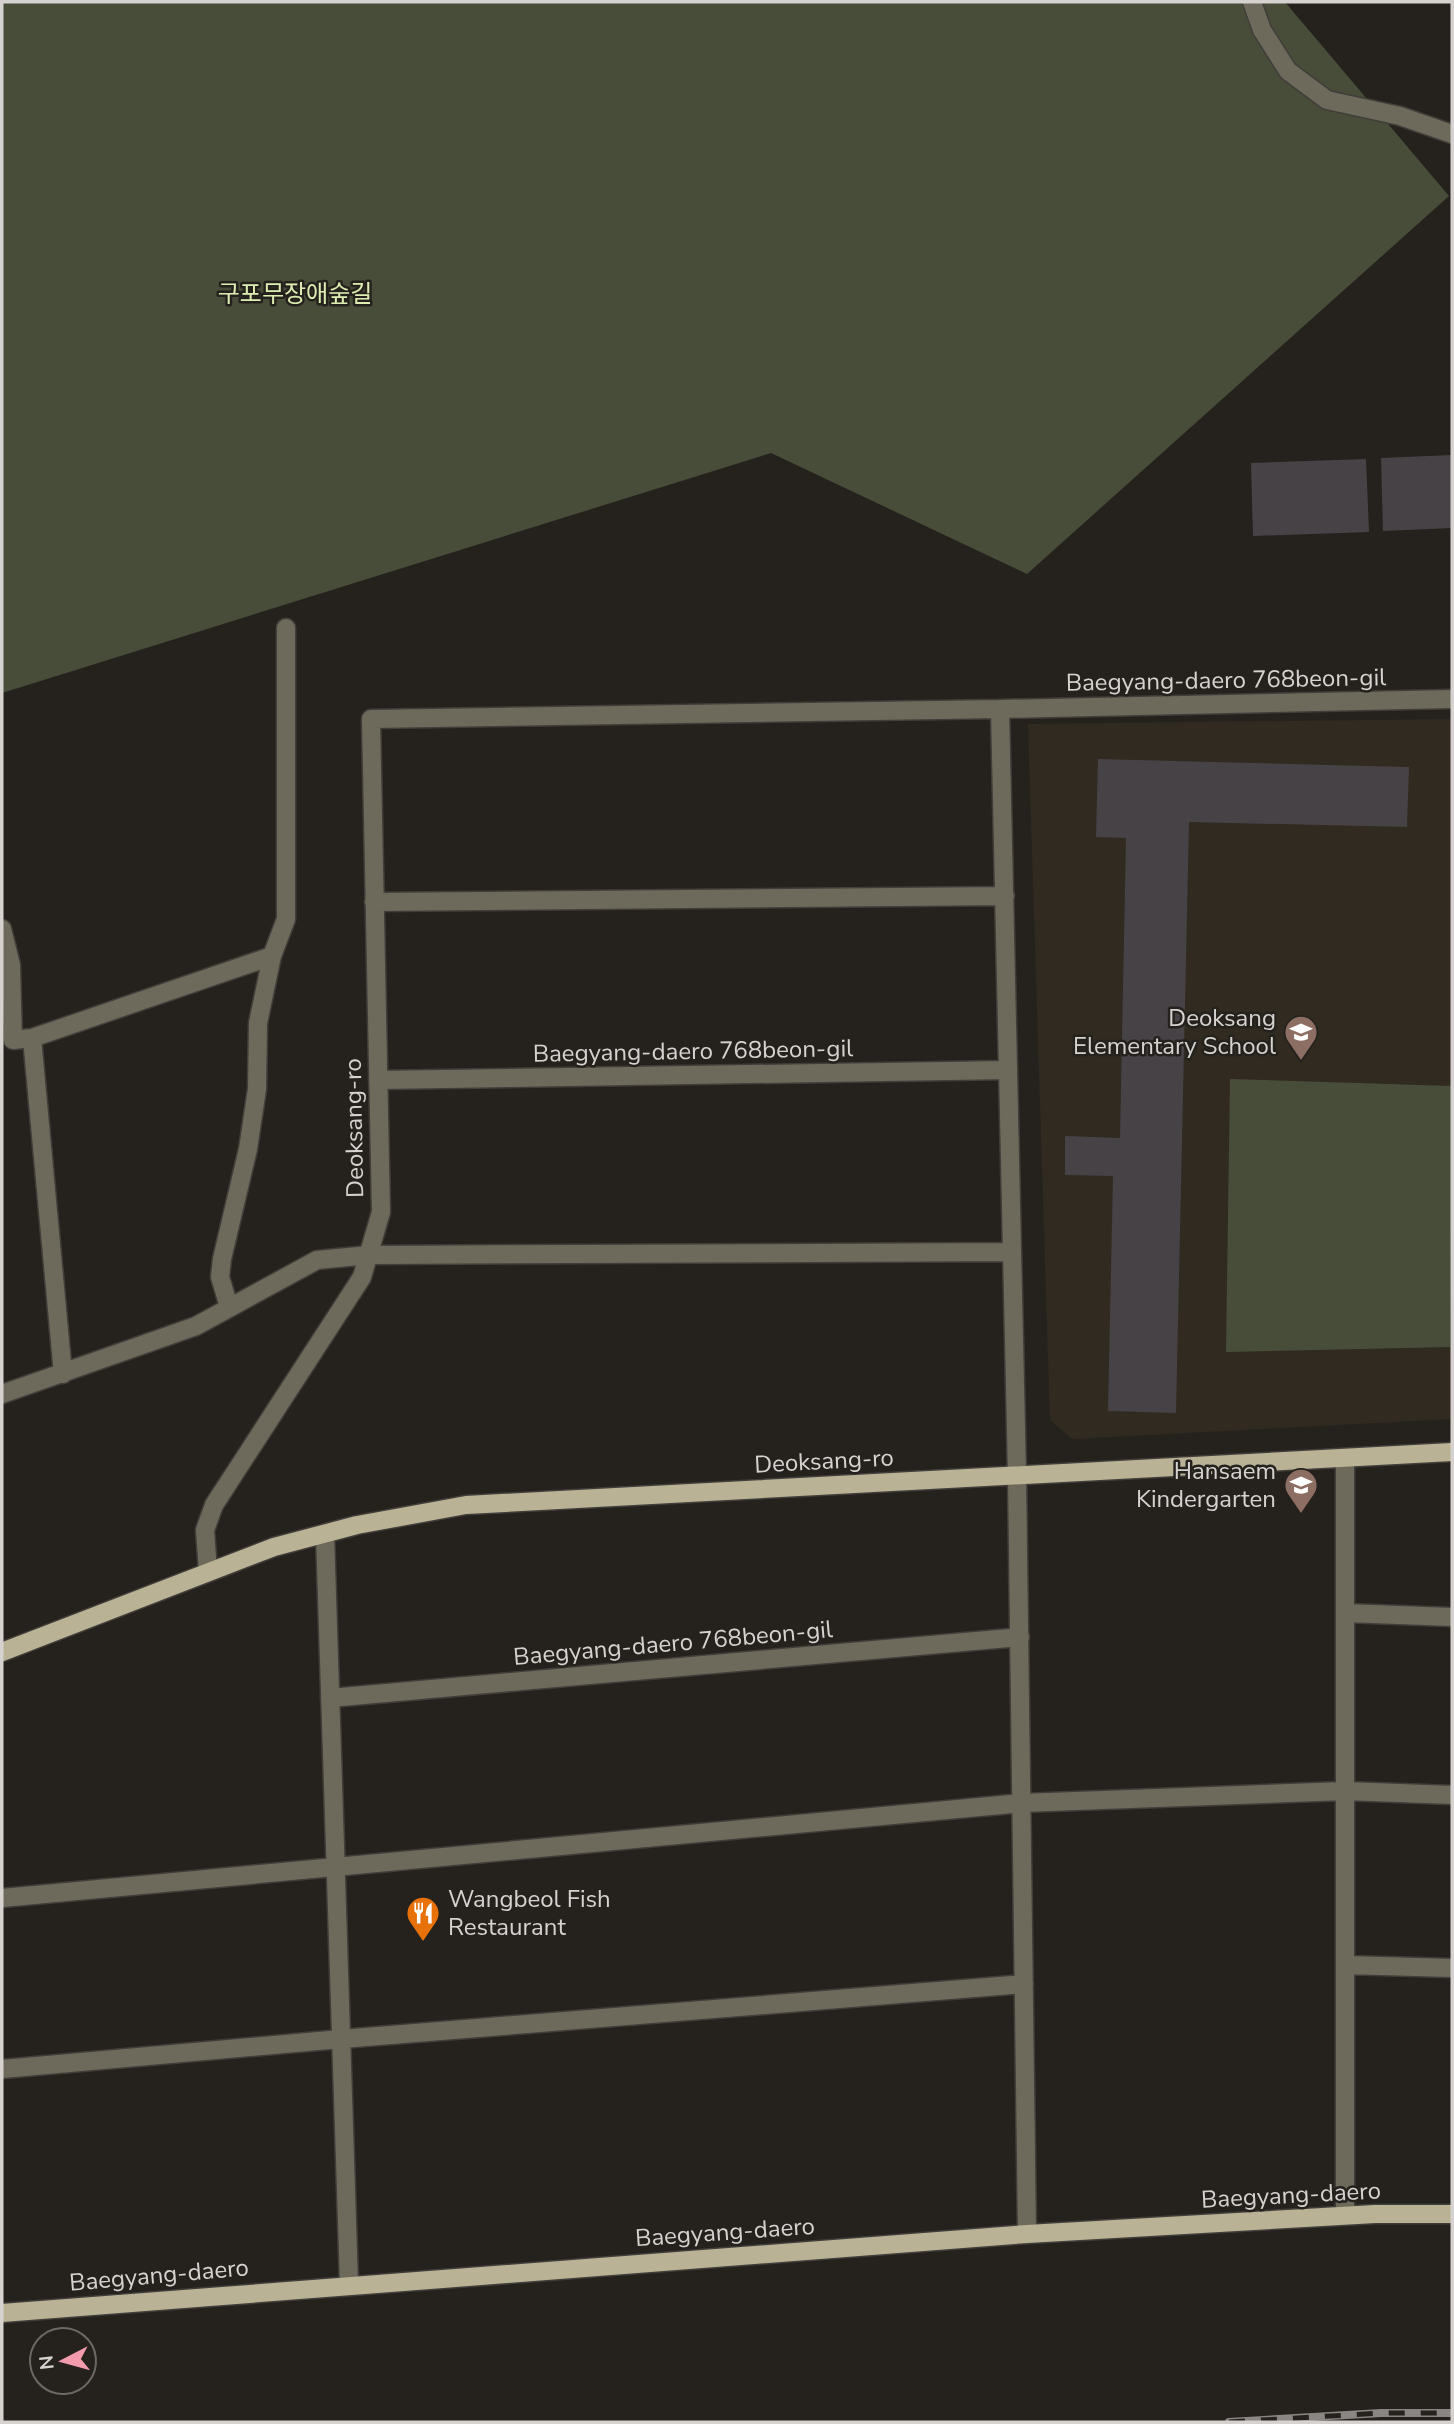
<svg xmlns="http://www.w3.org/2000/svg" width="1454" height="2424" viewBox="0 0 1454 2424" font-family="'Nunito Sans','Noto Sans KR',sans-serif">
<rect width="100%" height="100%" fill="#25221e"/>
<path fill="#312a21" d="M1452 719V1419L1072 1439 1050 1420 1028 724Z"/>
<path fill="#484d39" d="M2 2H1285L1449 196 1027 574 771 453 2 693Z
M1230 1079 1452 1086 1450 1347 1226 1352Z"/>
<path fill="#474246" d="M1452 455V528L1383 531 1381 458Z
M1366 459 1369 532 1253 536 1251 463Z
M1098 759 1409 767 1407 827 1189 822 1176 1413 1108 1411 1113 1176 1065 1175V1136L1120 1138 1126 838 1096 837Z"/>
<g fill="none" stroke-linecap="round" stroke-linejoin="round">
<defs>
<path id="minor" d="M1252 2 1262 30 1288 71 1327 100 1400 116 1452 134
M374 902 1005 896
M2 929 11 965 13 1040 32 1038 63 1374
M32 1038 272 956
M378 1080 1008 1070
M229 1307 220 1277 222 1259 248 1149 257 1089 258 1023 272 956 286 919V628
M2 1394 196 1326 317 1260 369 1255 1012 1252
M1345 1459V2215
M325 1534 349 2284
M208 1572 205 1530 214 1505 362 1277 381 1212 371 719 1000 709
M1345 1613 1452 1617
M330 1698 1020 1637
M2 1898 1022 1803 1345 1791 1452 1795
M1345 1965 1452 1968
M2 2069 341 2039 1024 1984
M1027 2234 1017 1475 1000 709 1452 699"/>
<path id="major" d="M2 1652 274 1547 357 1525 466 1505 1452 1452
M2 2313 1027 2234 1375 2214H1452"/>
</defs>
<use href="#minor" stroke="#413e3a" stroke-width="21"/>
<use href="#major" stroke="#413e3a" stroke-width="21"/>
<use href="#minor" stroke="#6d6a5c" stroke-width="18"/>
<use href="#major" stroke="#b9b295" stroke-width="18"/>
<defs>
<path id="rail" d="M1229 2422 1381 2413H1452"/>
</defs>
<use href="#rail" stroke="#898684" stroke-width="8"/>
<use href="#rail" stroke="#25221e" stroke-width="5" stroke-dasharray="16" stroke-linecap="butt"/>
</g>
<defs>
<symbol id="school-pin" viewBox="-11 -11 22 30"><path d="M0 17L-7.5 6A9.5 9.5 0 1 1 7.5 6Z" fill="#8d6e63" stroke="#25221e"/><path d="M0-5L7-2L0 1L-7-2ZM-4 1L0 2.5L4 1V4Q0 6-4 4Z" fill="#fff"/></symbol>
<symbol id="restaurant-pin" viewBox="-11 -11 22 30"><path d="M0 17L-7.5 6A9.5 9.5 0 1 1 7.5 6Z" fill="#e8710a" stroke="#25221e"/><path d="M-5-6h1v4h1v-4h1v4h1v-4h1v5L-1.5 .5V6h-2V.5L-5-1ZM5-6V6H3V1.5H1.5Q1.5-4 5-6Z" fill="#fff"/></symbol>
</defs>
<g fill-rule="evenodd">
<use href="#school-pin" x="1282" y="1013" width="38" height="52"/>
<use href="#school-pin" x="1282" y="1466" width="38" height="52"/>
<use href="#restaurant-pin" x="404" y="1894" width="38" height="52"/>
</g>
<g text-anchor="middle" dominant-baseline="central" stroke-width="5" stroke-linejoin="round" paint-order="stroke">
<g font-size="24" fill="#ddecb1" stroke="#25221e">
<text x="295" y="294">구포무장애숲길</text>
</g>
<g font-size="24" fill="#d5d2d0" stroke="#25221e">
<text transform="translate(1226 680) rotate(-1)">Baegyang-daero 768beon-gil</text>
<text transform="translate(693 1051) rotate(-1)">Baegyang-daero 768beon-gil</text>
<text transform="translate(354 1128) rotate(-91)">Deoksang-ro</text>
<text transform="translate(824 1461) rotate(-3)">Deoksang-ro</text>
<text transform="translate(673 1643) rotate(-5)">Baegyang-daero 768beon-gil</text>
<text transform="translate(1291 2195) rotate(-3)">Baegyang-daero</text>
<text transform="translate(725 2232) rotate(-4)">Baegyang-daero</text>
<text transform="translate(159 2275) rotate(-5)">Baegyang-daero</text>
</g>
<g font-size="24" fill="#d5d2d0" stroke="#25221e" text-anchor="end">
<text x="1276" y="1018">Deoksang<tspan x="1276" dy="28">Elementary School</tspan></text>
<text x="1276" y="1471">Hansaem<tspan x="1276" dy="28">Kindergarten</tspan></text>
<text x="448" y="1899" text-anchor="start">Wangbeol Fish<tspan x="448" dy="28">Restaurant</tspan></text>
</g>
</g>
<rect width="1454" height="2424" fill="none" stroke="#d5d2d0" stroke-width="7"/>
<g transform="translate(63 2361) rotate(264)"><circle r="33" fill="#25221e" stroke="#6b6865" stroke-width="2"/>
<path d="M0-5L12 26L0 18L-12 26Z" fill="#f29aae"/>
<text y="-10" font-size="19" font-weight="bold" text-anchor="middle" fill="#d5d2d0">N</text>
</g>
</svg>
